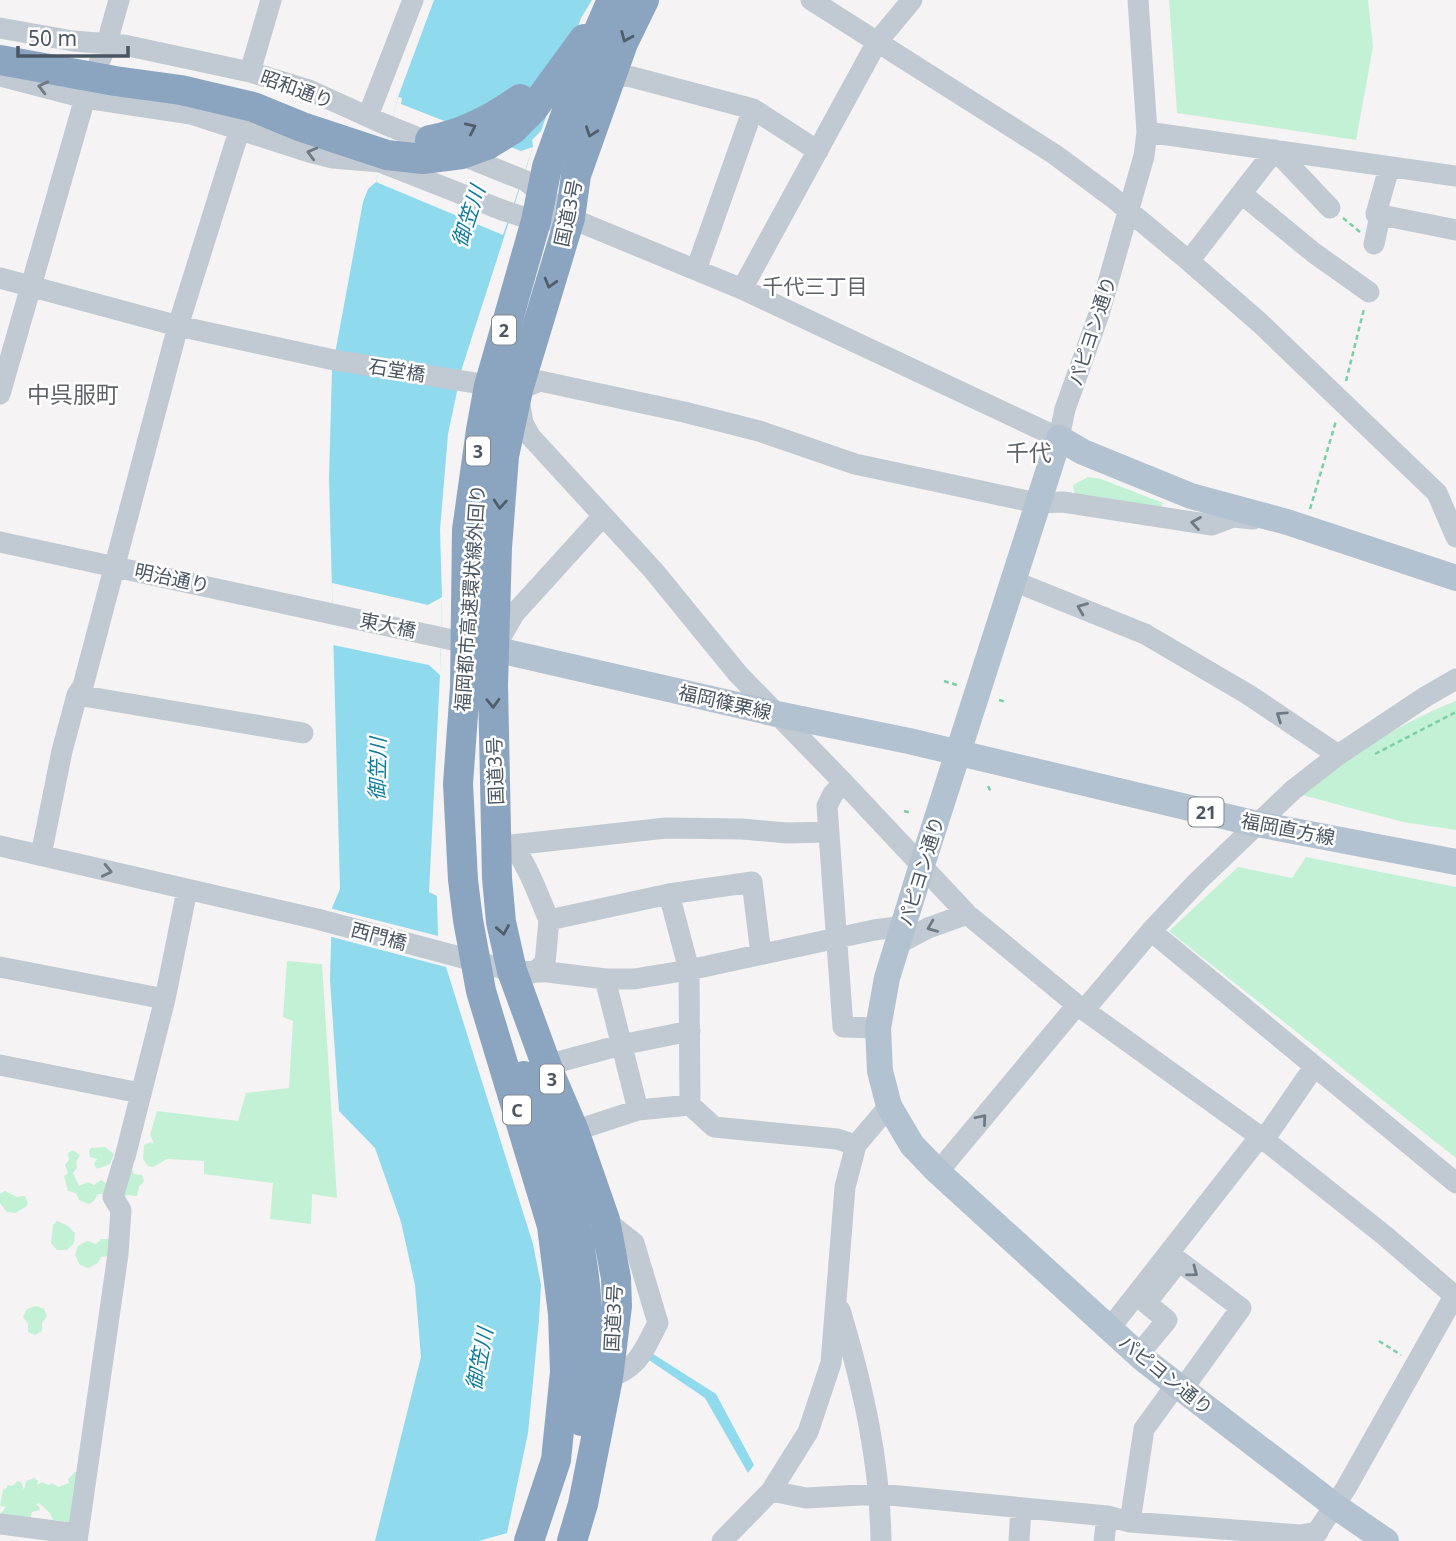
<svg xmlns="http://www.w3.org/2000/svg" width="1456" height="1541" viewBox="0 0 1456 1541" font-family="'Noto Sans','Noto Sans JP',sans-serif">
<rect width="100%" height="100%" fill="#f5f3f3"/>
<path fill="#c3f1d5" d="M1169 0H1368L1373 47 1356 140 1177 113Z
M1088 477 1101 479 1163 503 1160 510 1075 497 1073 485Z
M1456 701V830L1403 822 1302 795C1354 755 1394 725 1456 701Z
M1306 857 1456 887V1158L1169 931 1238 867 1292 878Z
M287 961 322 964 337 1198 312 1194 311 1224 270 1219 273 1183 204 1174V1161L167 1159 153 1167 148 1166 143 1159 144 1145 150 1142 154 1144 150 1135 157 1111 238 1121 246 1093 289 1088 293 1021 283 1017Z
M105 1147 114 1154 110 1164 97 1169 94 1164 97 1159 90 1157 89 1151 91 1148Z
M73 1150 80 1155 76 1162 77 1168 73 1173 79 1186 88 1182 94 1185 101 1180 107 1184 105 1194H98L94 1201 89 1204 79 1200 76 1193 68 1191 64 1176 68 1173 65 1165 69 1160 68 1153Z
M131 1168 134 1174 142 1175 144 1181 139 1187 137 1196 128 1195 123 1197Z
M5 1191 17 1197 25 1196 28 1203 27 1206 15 1213 7 1212 0 1203V1194Z
M57 1221 68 1226 75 1233 74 1243 67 1250H57L51 1243 53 1225Z
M101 1239H110L109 1256 101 1257 98 1263 89 1268 80 1265 75 1255 78 1246 87 1241 96 1244Z
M36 1306 44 1309 47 1316 42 1323V1331L35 1335 28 1332V1324L23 1317 27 1309Z
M75 1472H77L74 1523 53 1520 50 1513 39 1503 36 1505 39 1506 40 1510 32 1512 30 1520 2 1517 1 1513 6 1507 0 1506 3 1490 7 1488V1485L12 1486 18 1481 21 1482 24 1490 26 1481 34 1478 38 1481 37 1485 42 1482 49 1485 52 1483 58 1487 69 1483 68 1479Z"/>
<path fill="#90daee" d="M434 0H592L581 18 541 131 532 140 533 147 462 368 448 434 440 530 442 597 440 675 429 892 437 896 438 936 446 967 533 1244 541 1285 539 1320 528 1433 507 1533 479 1541H375L421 1357 415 1285 401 1222 375 1148 339 1111 330 980 332 908 340 889 329 478 332 370 363 202 368 189 376 182 398 97Z
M650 1352 716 1394 754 1465 748 1473 705 1398 646 1358Z"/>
<path fill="#f5f3f3" d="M398 97 402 98 401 104 521 151 533 147 503 235 376 182Z
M332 583 428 605 442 597 440 675 429 665 333 645Z
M329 908 438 936 446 967 328 936Z"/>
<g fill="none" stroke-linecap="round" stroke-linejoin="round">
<path stroke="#7ad0a6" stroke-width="2.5" stroke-dasharray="5 3.5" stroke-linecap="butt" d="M1343 218 1360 232
M1346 381 1364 309
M1310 509 1336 421
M944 681 957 685
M999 700 1006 702
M1375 754 1456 712
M988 786 991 792
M904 811 912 813
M1379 1341 1401 1355"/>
<path stroke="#c1cad2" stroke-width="21" d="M811 0 1054 154 1112 197 1189 261 1260 323 1437 493 1456 537
M0 28 73 41 124 45 250 72 309 90 384 124 526 181 570 218 742 289 1059 438 1065 409 1099 314 1144 156 1147 132 1138 0
M250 72 271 0
M612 75 632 77 753 109 818 151
M0 76 85 98 191 114 309 152 333 158 380 162 502 210 536 221 550 220
M368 116 413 0
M1147 132 1456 176
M1389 168 1376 214 1456 230
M1242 194 1314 253 1369 292
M1374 244 1380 216
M1189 261 1275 150 1330 208
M696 270 753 109
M0 278 178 326 334 360 518 390 540 381 684 412 759 431 855 464 1037 503 1063 502 1212 525 1233 517 1253 519
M742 289 877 42 912 0
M0 394 85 98 107 43 119 0
M519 399 523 423 530 436 653 570 738 674 844 783 967 914 1077 1005 1262 1138 1384 1235 1456 1297
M0 542 494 649 514 614 603 516
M1011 580 1145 634 1249 695 1338 755
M77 695 303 733
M844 783 833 794 827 806 843 1027 878 1028
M512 845 666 828 742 829 787 833 829 832
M0 846 317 919 512 971 548 972 605 979H634L689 970 874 930 904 926
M497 846 512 845C529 867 538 895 549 920L669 894 752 882 761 954
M41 855 62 751 77 695 83 686 178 326 240 128
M669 894 689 970 690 1105 714 1127 837 1139 856 1145
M1151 931 1456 1183
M898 944 928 928 967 914
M0 967 165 999
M533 973 545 963 549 920
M605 979 638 1110
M1085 1009 1151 931 1198 881 1293 790 1338 755 1425 697 1456 679
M0 1065 140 1093
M547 1065 621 1045 690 1031
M574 1131 638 1110 690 1105
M125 1157 165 999 187 890
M938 1172 1077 1005
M605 1220 634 1243 658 1323C643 1351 640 1367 608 1378
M840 1310C863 1386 880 1461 881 1541
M1110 1328 1254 1144 1270 1131 1314 1067
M1139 1354 1167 1320 1146 1303 1179 1261 1241 1308 1182 1390
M771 1491 806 1498 879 1494 1107 1516 1130 1522 1300 1535 1318 1532
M1130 1522 1144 1429 1176 1385
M0 1524 78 1534
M77 1541 118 1254 121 1210 113 1197 123 1163
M722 1541 771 1491 808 1432 831 1363 845 1187 856 1145 889 1106
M1019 1541 1021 1508
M1104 1541 1107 1516
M1311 1541 1346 1488 1456 1293"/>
<path stroke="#b3c2d1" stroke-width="26" d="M494 649 777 714 909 741 1257 824 1456 862
M1386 1541 1335 1506 1143 1359 938 1172 912 1145 889 1106 880 1071 878 1028 887 978 921 868 1059 438 1083 452 1191 496 1287 522 1456 578"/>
<path stroke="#8ba5c1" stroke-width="30" d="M0 60 115 81 181 90 253 107 302 127 387 155 423 159 462 154 487 145 513 129 533 109 584 39
M430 140C464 134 492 119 520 99
M524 1076C534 1101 546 1125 555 1150 585 1239 596 1329 582 1421
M529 1541 556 1460 565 1372 563 1314 552 1226 481 991 468 920 463 880 458 784 465 687 467 530 481 430 489 386 536 221 547 167 582 69 612 0
M572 1541 583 1504 608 1378 617 1306 616 1278 605 1220 574 1131 549 1072 512 971 501 922 497 878 493 685 497 548 504 456 518 390 570 218 576 175 623 43 644 0"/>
</g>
<defs><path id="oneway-chevron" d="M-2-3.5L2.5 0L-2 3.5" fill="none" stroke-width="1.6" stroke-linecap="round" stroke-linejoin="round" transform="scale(1.75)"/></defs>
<g stroke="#505e6b">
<use href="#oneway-chevron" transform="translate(626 37) rotate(113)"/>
<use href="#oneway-chevron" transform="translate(471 128) rotate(-25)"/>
<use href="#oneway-chevron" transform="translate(591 132) rotate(110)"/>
<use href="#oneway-chevron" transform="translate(550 283) rotate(106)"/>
<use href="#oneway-chevron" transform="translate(500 504) rotate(95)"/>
<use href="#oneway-chevron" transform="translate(493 703) rotate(88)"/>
<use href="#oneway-chevron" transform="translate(503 930) rotate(80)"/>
</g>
<g stroke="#6e7983">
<use href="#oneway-chevron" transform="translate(43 87) rotate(-166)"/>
<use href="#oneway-chevron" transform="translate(312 153) rotate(-165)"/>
<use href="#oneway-chevron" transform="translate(1196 523) rotate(-171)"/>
<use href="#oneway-chevron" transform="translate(1082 608) rotate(-158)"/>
<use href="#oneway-chevron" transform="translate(1281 716) rotate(-146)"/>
<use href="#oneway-chevron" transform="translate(107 871) rotate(13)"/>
<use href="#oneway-chevron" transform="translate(932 927) rotate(158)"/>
<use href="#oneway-chevron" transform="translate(982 1119) rotate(-50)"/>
<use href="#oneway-chevron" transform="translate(1193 1272) rotate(37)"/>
</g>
<g text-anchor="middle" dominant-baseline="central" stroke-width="5" stroke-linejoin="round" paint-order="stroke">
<g fill="#fff" stroke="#808990" stroke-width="2">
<rect x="492" y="315.5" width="24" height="29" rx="5"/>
<rect x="466" y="436.5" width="24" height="29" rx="5"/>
<rect x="1188.5" y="797.5" width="35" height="29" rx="5"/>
<rect x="540" y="1064.5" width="24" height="29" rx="5"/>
<rect x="503" y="1095.5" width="28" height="29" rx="5"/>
</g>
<g font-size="18" font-weight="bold" fill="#4a5661">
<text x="504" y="330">2</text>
<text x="478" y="451">3</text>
<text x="1206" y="812">21</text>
<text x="552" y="1079">3</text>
<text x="517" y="1110">C</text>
</g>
<g font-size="19" fill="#4a5661" stroke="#fff">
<text transform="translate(297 89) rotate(20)">昭和通り</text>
<text transform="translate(568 213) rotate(-78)">国道3号</text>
<text transform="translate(1092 331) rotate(-72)">パピヨン通り</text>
<text transform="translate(397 370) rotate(9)">石堂橋</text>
<text transform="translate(172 578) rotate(12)">明治通り</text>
<text transform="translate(470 598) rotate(-86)">福岡都市高速環状線外回り</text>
<text transform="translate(388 625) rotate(12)">東大橋</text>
<text transform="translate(725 702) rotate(13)">福岡篠栗線</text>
<text transform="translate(495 771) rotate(-92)">国道3号</text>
<text transform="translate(1288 829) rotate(11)">福岡直方線</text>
<text transform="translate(921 871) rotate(-73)">パピヨン通り</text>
<text transform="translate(379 936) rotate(15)">西門橋</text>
<text transform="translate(613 1318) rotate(-87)">国道3号</text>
<text transform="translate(1166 1375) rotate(39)">パピヨン通り</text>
</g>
<g font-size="21" font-style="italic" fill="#0c7c9b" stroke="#fff">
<text transform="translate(468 216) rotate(-72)">御笠川</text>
<text transform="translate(377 769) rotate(-89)">御笠川</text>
<text transform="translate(479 1359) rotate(-79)">御笠川</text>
</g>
<g font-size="21" fill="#5f6368" stroke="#fff">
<text x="815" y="286">千代三丁目</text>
</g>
<g font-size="23" fill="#5f6368" stroke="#fff">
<text x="73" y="394">中呉服町</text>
<text x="1029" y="452">千代</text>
</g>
</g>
<path d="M18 46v10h110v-10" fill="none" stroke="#4a5661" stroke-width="3.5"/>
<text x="28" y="46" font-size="21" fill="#4a5661" stroke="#ffffff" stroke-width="5" paint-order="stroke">50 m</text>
</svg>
